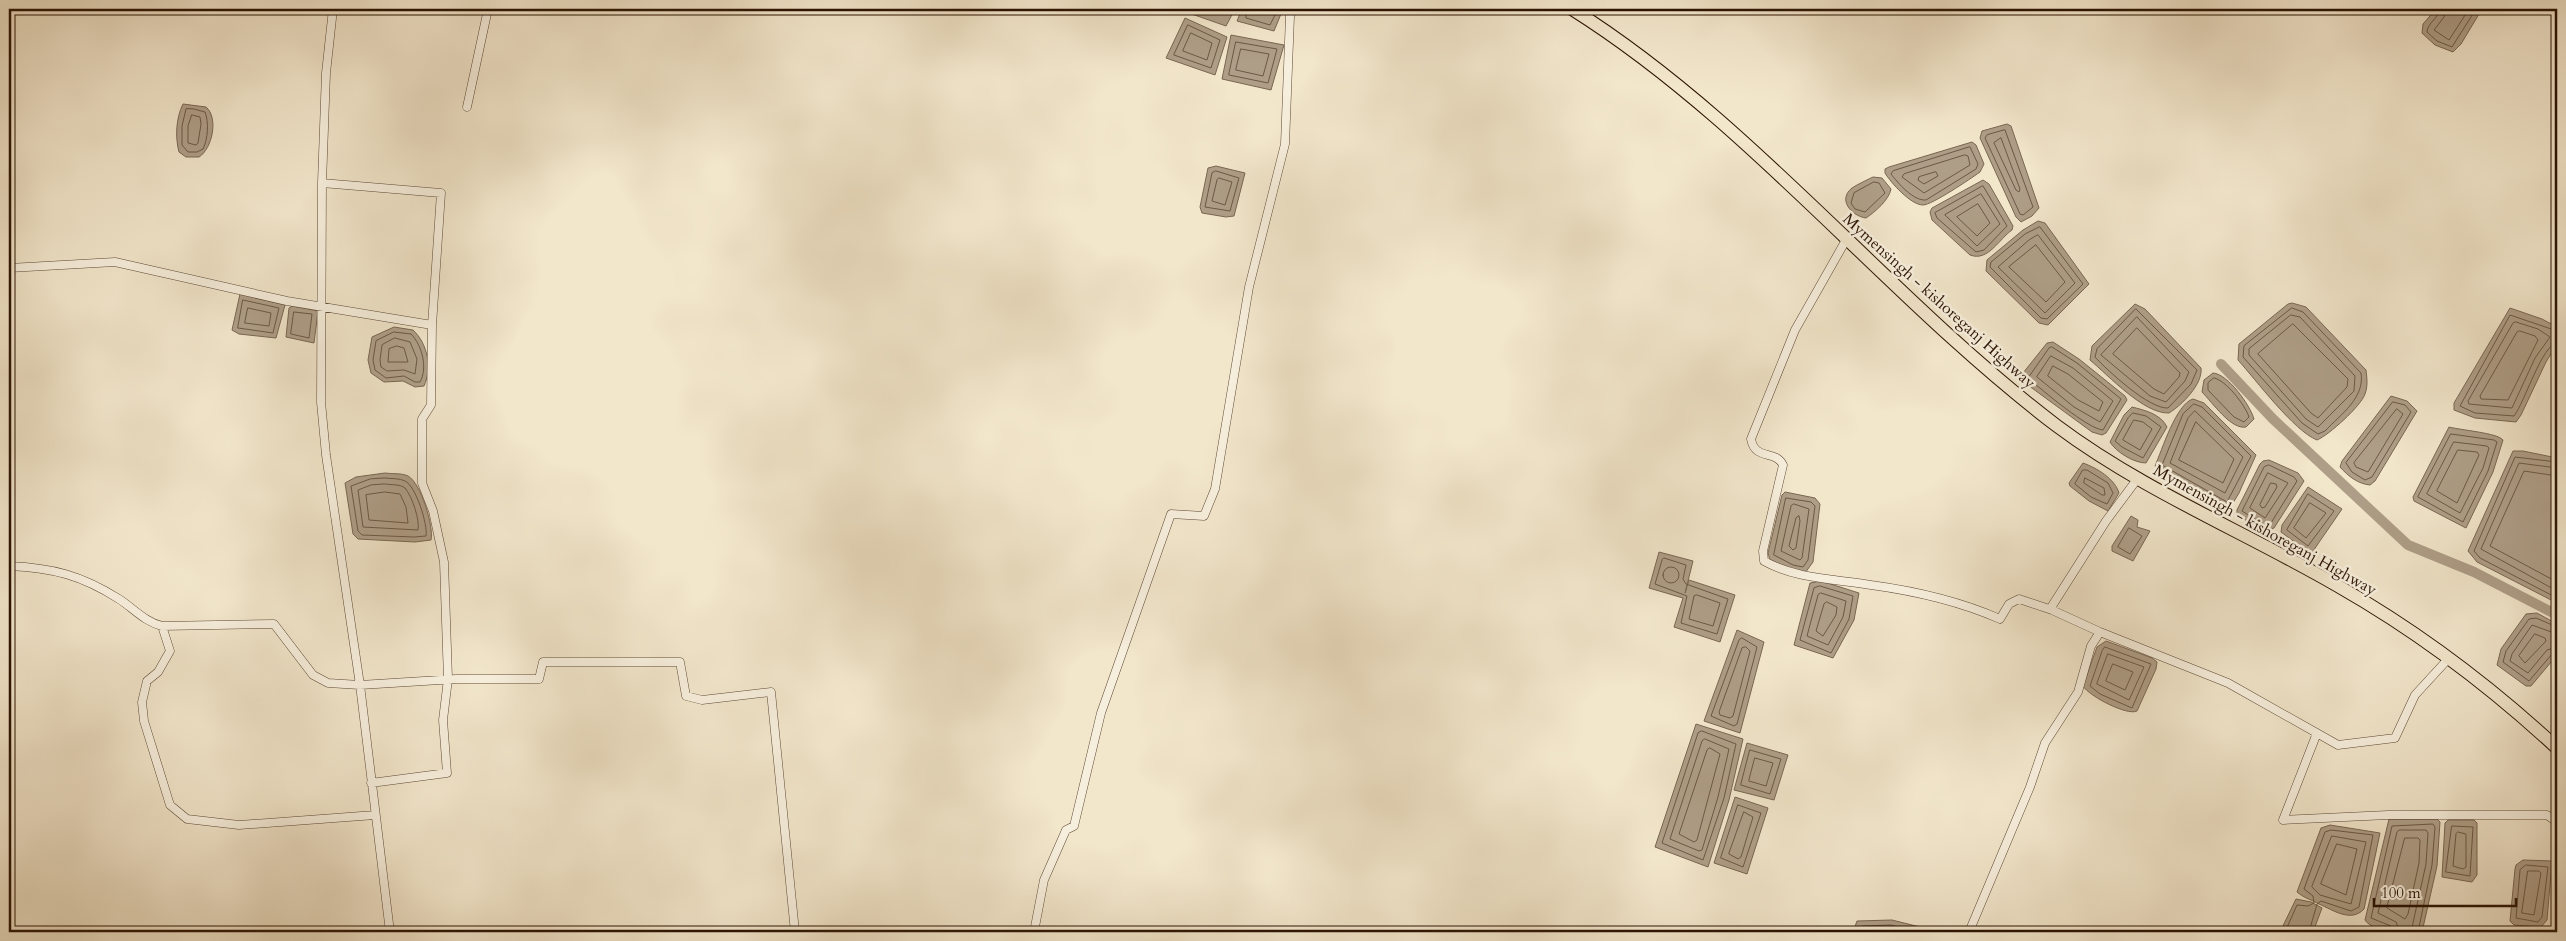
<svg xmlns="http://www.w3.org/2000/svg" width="2566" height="941" viewBox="0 0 2566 941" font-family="Cardo,serif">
<rect width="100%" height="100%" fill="#f2e6cb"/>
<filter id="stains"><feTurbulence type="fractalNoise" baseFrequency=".004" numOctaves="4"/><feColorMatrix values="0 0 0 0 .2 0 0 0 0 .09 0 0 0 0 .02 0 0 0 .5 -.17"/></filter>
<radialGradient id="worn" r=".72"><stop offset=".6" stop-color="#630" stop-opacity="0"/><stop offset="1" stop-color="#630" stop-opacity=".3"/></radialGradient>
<path fill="#ae9e87" stroke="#796652" d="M1187 9H1235L1226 26 1186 12Z
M1242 9H1283L1274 31 1237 21Z
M2436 9H2482L2461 44 2453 52 2435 45 2422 33 2423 24Z
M1185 18 1227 37 1215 75 1166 58Z
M1231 35 1284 45 1271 90 1222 79Z
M183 104 206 107C219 118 212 149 199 157H186L179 152C175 137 176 118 183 104Z
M2007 124 2011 126 2039 208 2032 216 2021 222 2016 217 1980 138 1982 131Z
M1972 142 1976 145 1984 164 1980 172C1970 179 1932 205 1923 205 1911 205 1891 183 1885 173V169L1889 167Z
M1216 166 1245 173 1234 216 1226 217 1202 213 1200 207 1208 168Z
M1873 177 1882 178 1891 189C1889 200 1875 212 1866 218 1852 216 1837 200 1852 188 1858 184 1867 180 1873 177Z
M1983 180 1989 184 2013 226 2012 230C1999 239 1988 262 1970 255L1932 220 1930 212 1932 208Z
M2038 221 2045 223 2089 284 2048 325 2039 323 1986 271 1987 260 2023 230Z
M240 294 285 305 276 338 239 334 232 330Z
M2292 303 2306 307 2366 370C2367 378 2368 386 2365 394 2361 406 2329 435 2317 440 2294 431 2256 380 2238 360L2239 344 2288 304Z
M2135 304 2145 309 2201 368C2203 384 2182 405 2169 413 2144 414 2109 376 2090 360L2092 346Z
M292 306 318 311 314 343 286 337 289 308Z
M2510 308 2542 319 2557 327V344L2546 362 2521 415 2516 422 2475 418 2454 410V403Z
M394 327 413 330C428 344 432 368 424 386L415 387 403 381 384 382 371 373 368 360 372 337Z
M2053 342 2079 359 2125 396 2127 400 2106 433 2102 435 2092 432 2021 380 2023 373 2047 343Z
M2213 373C2228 374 2250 405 2254 419L2246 427C2231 430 2212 402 2202 392L2204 380Z
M2391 396 2407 401 2417 411 2375 481 2370 485C2358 484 2348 476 2340 467L2342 461Z
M2193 399 2204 403 2256 455 2239 493 2230 508 2168 476 2155 466C2162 450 2176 404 2193 399Z
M2132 407C2144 410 2161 414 2167 427L2146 463C2134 463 2116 452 2110 442L2124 415Z
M2449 427C2460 430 2498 433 2503 440L2493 472 2466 528 2414 501 2413 497Z
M2513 451H2523L2557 458V603L2477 562 2468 551Z
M2269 460 2298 473 2304 481 2274 528 2264 531 2237 515V510L2260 464 2263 461Z
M2083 463C2097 468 2115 479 2119 493L2108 511 2089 501 2070 486 2069 483Z
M385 473C392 474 402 473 408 476 421 483 434 527 431 540L415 542 358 539 353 534 345 483 356 477Z
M2308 487 2342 509 2311 554 2281 532 2282 525Z
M1785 492 1815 498 1820 504 1813 562 1805 573 1792 570 1770 560 1768 553 1782 495Z
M2131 516 2138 520 2137 527 2150 531 2133 561 2112 551V546Z
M1659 552 1693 561 1685 593 1689 580 1735 595 1720 642 1674 627 1683 598 1649 588Z
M1821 581 1859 593 1854 620 1833 658 1794 645 1810 583Z
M2537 613 2557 624V655L2531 686H2526L2497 665 2501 649 2526 614Z
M1737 630 1764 642 1740 733 1704 721Z
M2106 641 2152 658 2157 662 2156 669 2137 711C2127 716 2089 696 2083 686L2097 647Z
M1696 724 1743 739 1729 800 1708 867 1655 847Z
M1747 743 1788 755 1774 800 1734 790Z
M1735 797 1768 808 1747 874 1714 863Z
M2389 819H2437L2440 822 2437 866 2422 932C2408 932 2373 933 2365 920Z
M2448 820H2474L2477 823V875L2472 882 2442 877 2445 823Z
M2330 825 2380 833 2364 909C2351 923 2333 910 2319 904 2312 900 2304 898 2297 892L2321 828Z
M2523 860 2552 861 2547 920 2541 927 2514 925 2510 921 2515 869 2516 865Z
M2296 899 2311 902 2322 908 2313 932H2280Z
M1892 920 1940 932H1853L1857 921Z"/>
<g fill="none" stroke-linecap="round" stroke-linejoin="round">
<path stroke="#6c5845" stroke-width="1" d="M1246 9V18L1270 25 1278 9
M2440 9C2439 18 2428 22 2427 32L2437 41 2452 47 2476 9
M2446 9 2444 17 2434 30 2449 40 2469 9
M1188 25 1220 40 1211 68 1174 55Z
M1191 33 1212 43 1207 60 1183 51Z
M1236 42 1277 49 1268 83 1229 75Z
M1241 49 1269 54 1263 76 1236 70Z
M194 109 205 112C209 122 208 139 203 149L197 152H188L182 145V126L186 109Z
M192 115 200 117 201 124 198 143 196 145 188 143V126Z
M2005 130 2033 207 2023 215 2020 214 1985 138 1987 135Z
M2001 138 2020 189 2019 192 2016 190 1994 143Z
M1970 147 1978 164 1976 169 1926 200C1913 201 1898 183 1891 174L1893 171Z
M1965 155 1968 156 1970 165 1924 193 1902 177 1904 174Z
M1216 171 1239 178 1230 211 1205 207 1212 173Z
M1936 172 1938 176 1924 184 1918 180 1919 177Z
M1219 178 1232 182 1225 205 1212 201 1217 180Z
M1874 182 1879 183 1885 193 1865 212 1855 209 1851 203 1854 193Z
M1983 186 2007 226 1984 250 1976 252 1937 218 1935 213Z
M1981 194 2000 224 1977 246 1945 215Z
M1978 204 1990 223 1977 236 1957 217Z
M2040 227 2083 284 2047 319 2041 318 1990 267 1991 262 2025 234Z
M2038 235 2075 283 2045 313 1998 267 2029 240Z
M2036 245 2065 282 2046 302 2009 267Z
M243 300 279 308 273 333 238 328Z
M248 308 271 313 269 326 245 323Z
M2292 308 2303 312 2361 373C2365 398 2341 414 2325 431L2318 434 2302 423 2243 357 2244 346Z
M2136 309 2197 370 2191 384 2168 408C2149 409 2108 371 2095 357L2097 349Z
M294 312 312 314 309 338 291 334Z
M2291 315 2300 317 2355 376 2354 391 2318 427 2306 419 2249 355V349Z
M2137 317 2189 372 2185 381 2166 402 2150 396 2101 355Z
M2516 322 2538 329 2550 337 2535 358 2512 408 2469 404 2468 401 2513 323Z
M2293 324 2348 379 2347 387 2318 418 2311 413 2258 354Z
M2137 328 2180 373 2179 377 2164 394 2154 389 2113 354Z
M2520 331 2535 336 2538 340 2508 400 2481 399 2480 396 2517 332Z
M2557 331 2510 315 2460 406 2475 413 2514 416C2525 402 2542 344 2557 343
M394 332 411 334C422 345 428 368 420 382H415L404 376 386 378 375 370 373 360 376 341Z
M395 338 410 342 417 359 415 374 404 370 387 371 381 367 380 360 382 345Z
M397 346 404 348 408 362H388L389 349Z
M2052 347 2077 363 2121 399 2103 430C2088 429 2042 390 2028 378L2049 348Z
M2051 356 2073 368 2113 401 2100 422 2074 407 2037 377Z
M2053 366 2068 374 2103 402 2099 411 2078 400 2048 376Z
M2214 378C2226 380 2245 405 2249 417L2244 422 2234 417 2208 390V383Z
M2393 402 2405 405 2411 412 2372 477 2365 480 2352 472 2346 463Z
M2194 404 2202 407 2251 456 2227 502 2162 465 2183 414Z
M2397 409 2403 414 2368 472 2356 467 2354 463Z
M2195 411 2243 457 2225 493 2170 463 2188 418Z
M2133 413 2146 416 2161 427 2143 458 2122 447 2115 441 2128 418Z
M2134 420 2143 422 2152 429 2140 450 2123 440Z
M2196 422 2234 459 2223 483 2179 460Z
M2451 434 2494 440 2497 442 2488 471 2463 522 2418 497Z
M2454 442 2487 446 2489 448 2483 468 2460 513 2427 494Z
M2458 450 2477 452 2479 455 2457 503 2437 491Z
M2557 462 2515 457 2474 551 2480 558 2557 598
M2269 465 2294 477 2297 481 2271 523 2265 525 2242 511 2264 467Z
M2557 468 2519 463 2481 549 2557 591
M2083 470H2087L2108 483 2113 493 2107 504 2091 497 2075 484Z
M2268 473 2288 483 2265 518 2250 508Z
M2557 476 2524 471 2490 546 2557 582
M385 478C391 479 400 478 405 481 416 486 428 525 426 536L414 537 362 535 358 531 351 486 370 479Z
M2085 478 2104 488 2105 495H2102L2084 483Z
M2271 483 2276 484 2277 487 2265 507 2262 508 2260 505Z
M385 484C391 485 400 484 405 488 412 496 420 520 418 530L363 527 358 490 371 485Z
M385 492 400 494 406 507 408 523 369 520 366 495Z
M2308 494 2334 511 2308 546 2287 530Z
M1786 498 1811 502 1815 506 1808 560 1803 567 1793 565 1774 555Z
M2310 503 2326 513 2306 538 2294 528Z
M1794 504 1809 509 1802 558 1800 560 1781 551 1791 506Z
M1799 516 1800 521 1796 548 1793 550 1789 546 1796 518Z
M2129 528 2142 536 2130 554 2118 547Z
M1664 558 1686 565 1683 579 1686 584 1728 599 1717 634 1681 623 1687 596 1655 584 1662 560Z
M1663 575a8 8 0 1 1 16 0a8 8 0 1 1-16 0Z
M1820 586 1853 596 1849 619 1831 653 1800 640 1814 588Z
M1821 593 1846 601 1843 617 1828 645 1807 636 1818 595Z
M1697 595 1720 603 1713 626 1689 619 1694 596Z
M1827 602 1837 607 1836 615 1823 636 1816 631 1824 604Z
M2557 627 2536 618 2529 619 2506 651 2503 662 2529 681 2552 654 2557 653
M2535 634 2545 638 2546 641 2525 663 2519 656Z
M2557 634 2532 625 2512 654 2510 661 2528 673 2547 650 2557 647
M1742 638 1757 647 1737 724 1734 726 1711 716 1739 640Z
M1746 647 1750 651 1733 716 1730 718 1720 715 1719 712 1742 648Z
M2105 647 2151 664 2132 708 2100 694 2090 686 2102 651Z
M2108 654 2144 667 2129 700 2097 684Z
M2113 664 2133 672 2125 690 2106 681Z
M1702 731 1736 744 1724 798 1703 860 1662 843 1698 733Z
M1705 739 1729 749 1718 797 1702 850 1699 851 1670 839 1702 741Z
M1710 748 1720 754 1697 840 1694 842 1679 834 1707 750Z
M1750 750 1781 759 1770 794 1741 785Z
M1755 758 1773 763 1766 786 1749 781Z
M1738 805 1761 813 1743 867 1721 858Z
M1744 812 1753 817 1741 857 1738 859 1729 854Z
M2452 826 2473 827 2470 876 2446 872Z
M2458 832 2466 834V867L2463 869 2453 866 2456 834Z
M2332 836 2366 842 2351 904 2320 895 2312 887Z
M2405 838H2418L2420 840 2419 863 2408 914 2405 919 2387 908Z
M2337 844 2357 849 2346 895 2321 884Z
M2526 865 2548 867 2542 917 2538 922 2516 918 2520 870Z
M2528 871H2539L2541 873 2534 915 2522 913Z
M1858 932 1862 926 1891 925 1920 932
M2285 932 2297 905 2308 906 2314 903 2313 896 2304 889 2325 832 2331 830 2373 835 2359 907 2351 911 2321 901 2317 904 2309 932
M2393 932 2391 926 2371 918 2392 826 2433 824 2435 827 2432 865 2418 932
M2400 932 2396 922 2378 913 2397 832 2399 830H2426L2428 833 2426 864 2411 932"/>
<path stroke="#ae9e87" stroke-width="10" d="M2221 364 2273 419 2408 545 2474 572 2557 615"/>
<defs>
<path id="minor" d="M333 9 326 73 322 183 321 402 326 455 360 685 390 932
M467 107 488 9
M322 183 441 193 432 325 431 405 422 419V483L433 511 444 562 448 679 443 720 447 773 371 783
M1846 240 1795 330 1751 439C1755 461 1775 449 1783 465L1763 551 1764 561C1796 579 1835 579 1871 585 1915 591 1959 601 2000 619L2009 604 2019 599 2052 610
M9 268 115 262 287 301 432 325
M2138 478 2106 521 2052 606V610L2100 632 2228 683 2338 745 2395 738 2415 695 2449 658
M9 566C53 568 81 575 119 599 133 608 145 622 162 626L274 624 313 675 328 683 360 685 456 679H539L543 662H680L686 696 702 700 771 692 795 932
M162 626 170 651 158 672 147 681 142 702 144 721 170 805 187 819 239 825 375 815
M2317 733 2283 820 2388 815H2547L2557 822
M1034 932 1044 880 1066 830 1074 826 1101 713 1171 514 1204 516 1215 489 1249 287 1285 144 1290 16 1293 9
M1969 932 2030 787 2045 743 2078 692 2091 646 2100 632"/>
<path id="primary" d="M1572 9C1753 123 1887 297 2057 426 2144 491 2245 532 2338 586 2417 631 2490 686 2557 748"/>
</defs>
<use href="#minor" stroke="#5c4835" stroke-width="9"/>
<use href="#primary" stroke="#2a1303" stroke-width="14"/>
<use href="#minor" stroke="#f7efdd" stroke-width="8"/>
<use href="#primary" stroke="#f2e6cb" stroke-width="12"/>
</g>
<g text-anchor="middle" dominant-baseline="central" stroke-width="5" stroke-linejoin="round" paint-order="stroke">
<g font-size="16" fill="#2a1303" stroke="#f7efdd">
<text transform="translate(1939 301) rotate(42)">Mymensingh - kishoreganj Highway</text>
<text transform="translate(2265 530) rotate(29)">Mymensingh - kishoreganj Highway</text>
</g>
</g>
<rect width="2566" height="941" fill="none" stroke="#f2e6cb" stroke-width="30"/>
<rect x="10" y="10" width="2546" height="921" fill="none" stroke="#2a1303" stroke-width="2.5"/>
<rect x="15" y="15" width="2536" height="911" fill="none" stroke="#2a1303"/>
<path d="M2374 898v8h142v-8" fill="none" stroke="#2a1303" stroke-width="2.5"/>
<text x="2381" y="898" font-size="15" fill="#2a1303" stroke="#f7efdd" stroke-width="4" paint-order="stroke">100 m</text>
<rect width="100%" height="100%" filter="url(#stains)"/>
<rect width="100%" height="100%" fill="url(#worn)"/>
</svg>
